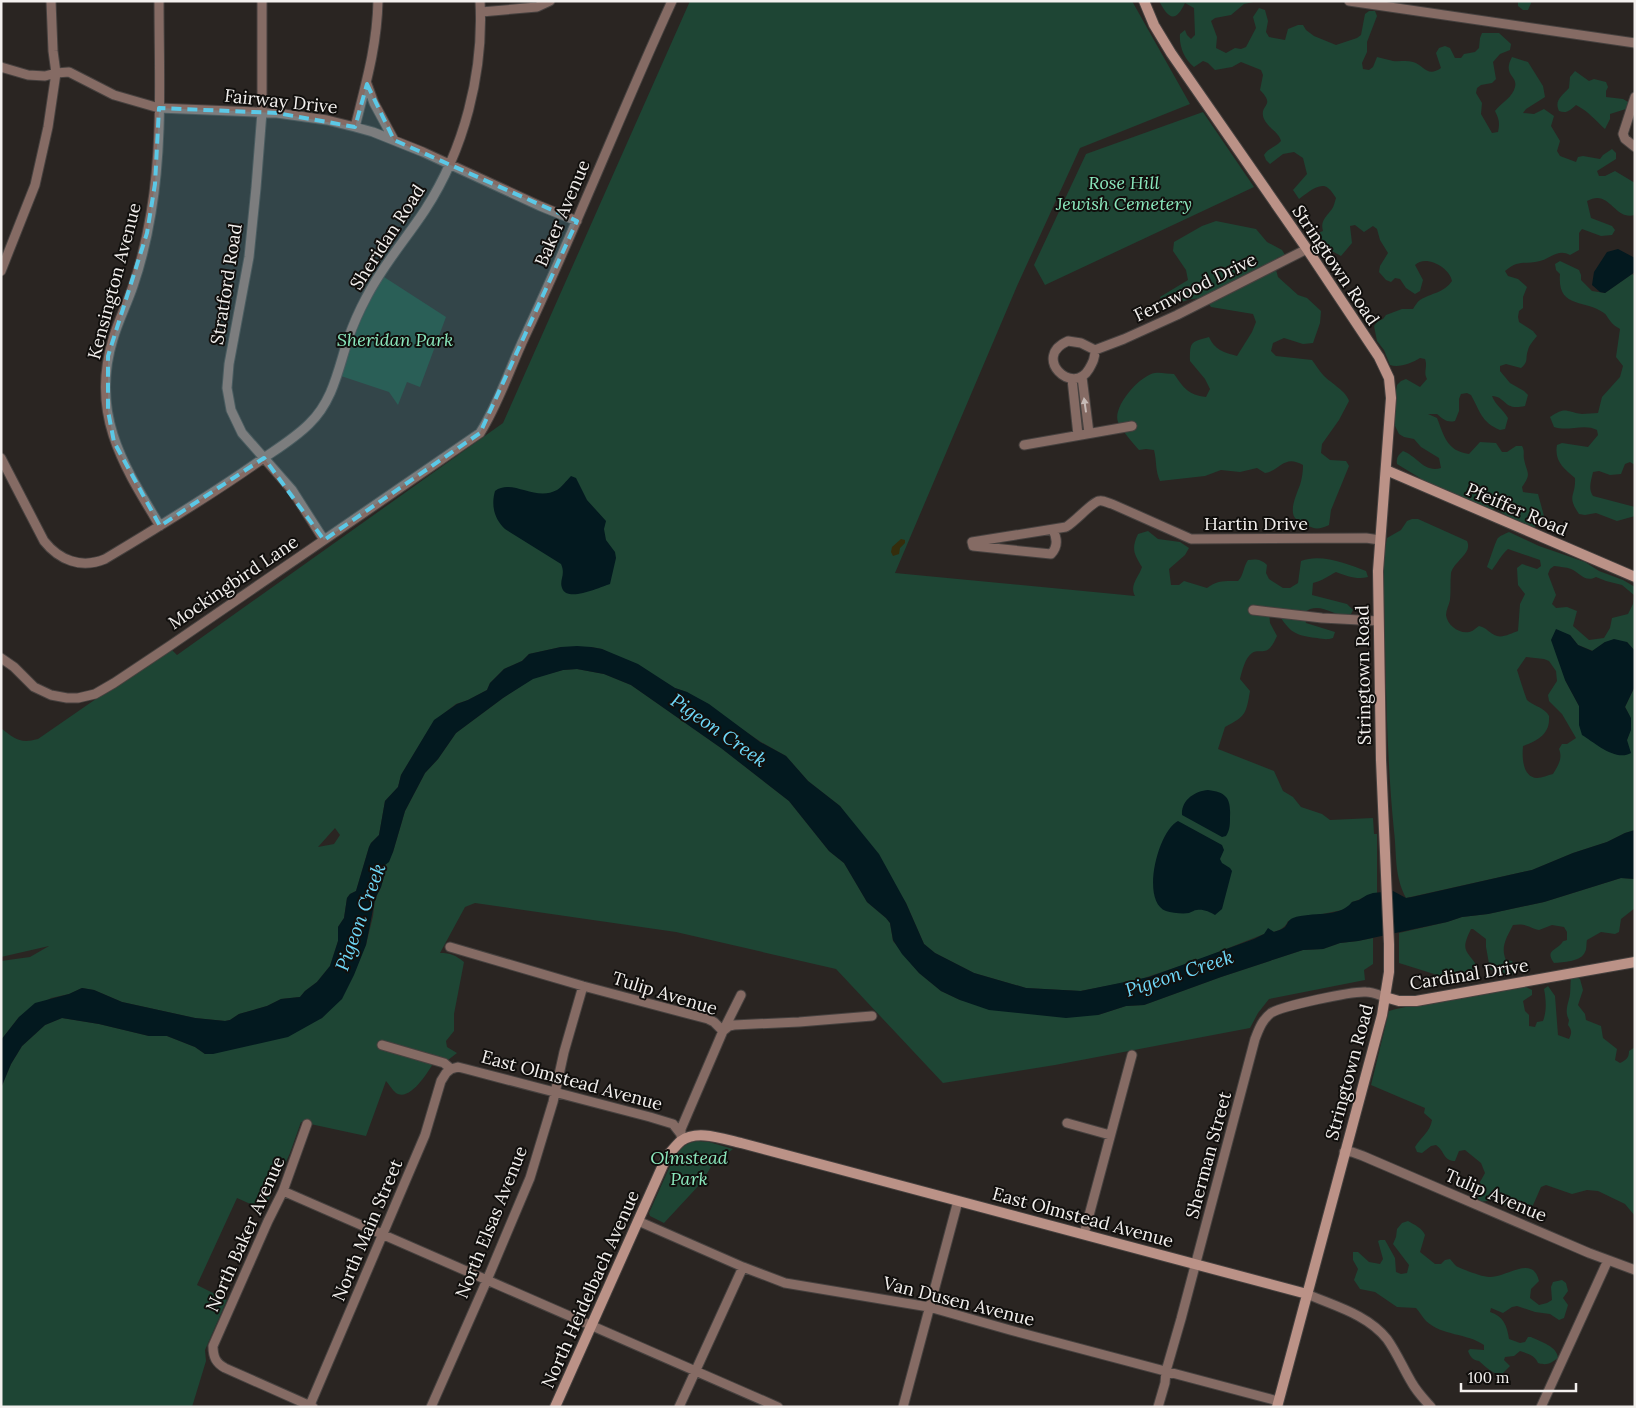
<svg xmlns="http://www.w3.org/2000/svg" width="1636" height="1408" viewBox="0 0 1636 1408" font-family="Lora,serif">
<rect width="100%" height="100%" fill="#2a2522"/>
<path fill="#1e4534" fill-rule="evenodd" d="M690 1H1132L1190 104 1080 148 1017 286 895 573 1135 596C1129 585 1139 577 1142 567 1134 554 1131 549 1138 534L1148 531 1158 539 1180 542 1189 548 1185 555 1169 569 1171 585H1179L1184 581 1207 588C1217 580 1226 581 1238 581 1244 575 1243 567 1248 560 1256 559 1261 559 1267 565L1266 573 1269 579 1283 588H1290L1298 583 1301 561C1321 553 1348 564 1366 571L1368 577C1357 580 1347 576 1336 572 1328 576 1322 581 1313 583L1312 595 1347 604 1353 610 1350 616C1333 617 1319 600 1304 613L1306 623 1335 632 1333 638C1327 640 1323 639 1317 638 1290 635 1290 630 1275 610L1269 612 1270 623 1277 636C1274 642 1271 650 1264 651 1260 652 1257 650 1252 653 1245 658 1242 671 1240 679L1250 691C1246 714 1246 716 1225 727L1218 749 1274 771 1283 791 1293 797 1301 807 1322 814 1330 820 1373 818 1374 834H1377V893C1367 894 1361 900 1352 902L1347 909 1288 921C1284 931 1273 932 1264 934L1198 960 1138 980 1080 991 1026 988 974 973 935 953 924 944 906 903 840 806 808 781 786 756 761 742 687 692 675 688 602 649 591 647H561L529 654 522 661 504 669 490 683 487 690 468 700 456 704 443 714 429 729 401 775 398 787 385 801 379 835 371 843 369 847 356 891 350 894 347 898 344 918 338 927V941L330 966 317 982 305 991 300 997 281 999 267 1006 239 1014 230 1020 225 1021 195 1018 122 1002 94 990 82 988 69 994 51 998 19 1017 1 1040V961L30 957 49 946 1 957V728C15 739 20 744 38 739L161 654 171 649 177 655 503 423ZM335 828 340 835 334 844 318 847Z
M1159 1H1258L1244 4 1231 15 1215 18 1211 21 1217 37 1216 48 1226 53 1235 48 1241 49 1246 47 1256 28 1253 17 1259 8 1265 10 1268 21 1266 32 1269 37 1285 40 1288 29 1298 25H1303L1306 30 1314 36 1336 45 1357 38 1361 35 1365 14 1369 11H1375L1377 16 1367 42V52L1362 63 1363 69 1369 70 1373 67 1377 57C1382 58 1388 60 1393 61 1399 62 1406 60 1413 62 1424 65 1427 78 1441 68L1436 53 1439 48 1445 46 1450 48 1455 58H1461L1464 54 1475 52 1479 48 1480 38 1482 33H1499L1511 44 1510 50 1500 54 1493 62 1496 79 1492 83 1481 85 1477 88 1476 93 1482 103 1481 114 1492 133 1498 132C1500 123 1499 119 1495 111 1501 103 1513 97 1515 87 1518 75 1502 76 1512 57L1528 62 1543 86 1545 97 1526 109 1523 113 1534 114 1544 109 1554 116 1551 126 1560 141 1557 151 1560 156 1576 162 1578 157 1583 156 1600 159 1603 155 1612 149 1616 153V159L1597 171 1599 176H1605L1615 171 1635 183V215C1614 221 1610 188 1587 201L1591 218 1612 226 1615 230 1612 235 1601 236 1582 229 1579 233V250L1570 255C1558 248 1550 259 1540 261 1524 265 1519 259 1505 271L1508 276 1518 279 1527 287 1523 297V308L1519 311 1518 317 1519 322 1533 331 1537 336C1534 340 1529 345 1528 350 1525 358 1529 362 1521 368L1506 364 1500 366V371L1510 383 1524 391 1528 395 1525 406C1503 411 1507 397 1492 396 1496 406 1503 409 1508 418L1505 429 1500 430C1481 422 1480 411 1471 395L1467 393 1461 394 1459 399V411L1455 421C1447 423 1443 419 1437 414H1428L1437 418C1444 436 1447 451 1469 454L1480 442 1496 443 1502 452H1507L1516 446H1522C1525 451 1523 454 1524 459 1527 474 1532 473 1522 487L1523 492 1538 494 1544 516 1534 528 1515 521 1496 509H1486L1432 488 1420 478 1397 464C1396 458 1398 455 1403 451 1417 456 1424 473 1441 468L1439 458 1421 447 1414 439 1404 437 1399 434 1393 422V407L1397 385 1401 381 1406 379 1420 387 1427 379C1423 372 1428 367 1425 359L1420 358C1412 363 1399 368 1390 365L1384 350 1377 341 1374 326 1378 321 1383 319 1386 315 1402 309H1413C1415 306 1417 302 1420 300 1431 293 1444 293 1452 281 1450 268 1426 254 1415 265L1423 280 1420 291 1415 294 1406 288 1400 279 1395 278 1391 282 1386 280 1379 272 1380 266 1388 253 1380 240 1377 229 1373 226 1364 232 1355 225 1350 226 1352 243 1341 256 1332 251C1321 262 1315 248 1310 239L1313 235 1323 231C1320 221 1326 217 1332 209 1334 206 1335 201 1336 198 1334 195 1331 190 1328 188 1320 181 1306 194 1299 199L1293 190 1307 174 1303 158 1294 152 1283 154 1270 164 1266 160 1264 155C1268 148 1276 147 1281 141 1279 132 1268 128 1264 119 1258 104 1277 107 1260 90L1263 75 1261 70 1241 62 1232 67 1215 70 1208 63 1203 61 1194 67C1184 59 1179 46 1180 34L1185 30 1187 35 1191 39 1195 35 1194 8 1185 3C1175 24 1168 18 1159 1Z
M1518 1H1532L1528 10H1523L1518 6Z
M1575 71 1589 81 1594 79 1606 82 1608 87 1606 91V97L1623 99 1628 102 1629 108 1610 114V119L1605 129C1595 120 1588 111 1576 105 1570 110 1567 114 1559 111 1554 100 1562 96 1569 88L1570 77Z
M1203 112 1254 187 1045 285 1034 265 1086 154Z
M1216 221 1256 229 1267 242 1282 250 1285 255 1277 258 1274 263 1278 277 1298 295 1307 298 1321 311 1320 323 1313 343 1303 344 1284 338 1273 343 1271 351 1276 356 1312 360C1316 365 1319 371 1324 376 1331 383 1347 392 1349 401L1339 420 1322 444 1321 453 1330 460 1346 461 1349 466 1331 510 1329 525C1320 529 1315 530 1307 525 1304 523 1299 521 1296 519 1288 512 1297 493 1300 485 1302 478 1303 472 1303 465 1284 454 1281 470 1265 473L1257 468 1240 472 1221 470 1205 476 1160 481C1155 470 1157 462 1154 450L1146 449 1139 450C1133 443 1122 431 1118 422 1112 407 1140 375 1155 373 1160 372 1168 374 1174 374 1184 388 1188 395 1206 397L1210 389 1205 379 1190 361C1190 342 1190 342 1209 337 1215 350 1223 352 1237 356L1252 332 1256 322 1253 314 1211 307C1202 292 1188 301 1174 304 1171 305 1166 304 1162 303L1160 297 1188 280 1186 270 1173 251 1174 242 1202 226Z
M1560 261 1579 270 1581 275V280L1592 291 1605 293 1632 274 1635 276V465L1630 462 1625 464 1621 474 1610 475 1599 471 1593 472C1591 481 1588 489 1593 496L1635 507V516L1617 521 1596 513 1585 515 1579 514C1566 495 1576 497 1575 478 1564 469 1554 461 1557 445L1562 443 1588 447 1598 435 1597 430C1584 423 1568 432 1554 427L1550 417C1567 406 1565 412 1582 414 1587 414 1593 413 1598 413L1602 397 1620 377 1623 366 1616 357 1620 329C1617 327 1613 325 1611 322 1608 319 1607 315 1604 313 1584 299 1557 309 1560 274L1556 270 1555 264Z
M384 277 446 317 420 387 407 382 398 405 389 392 341 376C352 341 362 307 384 277Z
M1412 519H1418L1467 541C1473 553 1454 561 1451 573 1450 582 1451 591 1450 600 1449 605 1446 610 1446 615 1447 625 1459 634 1469 632 1472 632 1476 628 1479 626 1486 627 1490 634 1497 636 1503 638 1512 633 1518 631L1520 604 1525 594 1518 585 1517 568 1522 564 1537 569 1541 566 1540 560 1508 549C1501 555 1498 562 1492 570L1487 567C1489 562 1496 540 1498 538 1501 535 1505 534 1509 532L1539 546 1585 562 1599 571 1623 580 1635 587V651L1627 642H1605L1593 651 1578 645 1570 635 1565 680 1579 706V725L1627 740C1632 726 1633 721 1625 707L1635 686V830L1625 833 1607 842 1573 853 1532 870 1406 898C1394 875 1397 856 1394 831 1385 742 1386 650 1383 560L1387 538 1401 530 1407 521ZM1554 566C1560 567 1566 567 1571 569 1580 573 1585 583 1596 577L1606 581 1622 585 1634 595 1633 604 1628 614 1612 618 1610 628 1604 638 1589 640 1573 626 1577 611 1567 607 1556 608 1552 604 1556 595 1548 574 1550 569ZM1526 657 1544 659 1549 661 1556 671 1557 681 1548 695 1549 701 1562 714 1576 738 1567 744H1562L1559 749C1563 758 1558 766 1553 774 1548 775 1542 778 1537 778 1522 777 1522 756 1523 746 1535 742 1549 735 1549 720 1549 716 1550 717 1547 713 1542 707 1532 705 1527 700 1526 698 1518 673 1517 670Z
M577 669 604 674 631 685 721 748 789 801 829 851 844 863 867 902 886 918 890 923 893 941 919 973 941 991 960 1000 1098 1015 1126 1006 1144 1005 1221 977 1303 950 1323 949 1340 943 1358 941 1373 938V964L1364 970 1365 980 1269 999 1258 1013 1250 1028 1055 1065 943 1083 836 969 676 932 475 903 465 907 440 953C451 953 455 955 464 962L454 1014V1031L446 1041 447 1047 457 1053 448 1060 434 1062C428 1072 410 1102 396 1093 392 1090 389 1084 386 1081L366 1136 301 1122 290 1153 264 1210 237 1198 197 1285 227 1300 205 1350 206 1361 192 1407H1V1088L11 1064 22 1046 45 1025 62 1018 99 1024 149 1036H167L195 1047 205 1054 322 1018 330 1009 366 945 373 916 375 899 381 887 385 873V865L393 852 405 811 425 773 438 759 456 733 503 698 533 678 563 670Z
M1621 878 1635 879V908L1621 919 1619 932 1615 934 1601 932 1587 940C1586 944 1587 949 1585 952 1581 962 1563 962 1554 963 1546 952 1553 951 1560 945 1566 939 1559 943 1567 940V932L1564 927 1552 925 1539 930C1528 927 1526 923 1513 925 1507 937 1500 947 1506 960L1512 961 1516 969 1514 974C1507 976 1497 973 1490 969L1486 947V939L1473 929H1471C1459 953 1468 950 1478 968 1473 977 1459 980 1450 979L1399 963V933L1447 922 1462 917 1488 914 1544 902Z
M1576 976 1580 979 1583 990 1578 1005 1585 1014 1586 1020 1601 1026 1603 1038 1617 1049 1615 1060 1620 1063C1626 1060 1629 1058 1629 1051L1635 1047V1216L1625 1204 1598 1191 1587 1190 1572 1194 1546 1185 1541 1187 1530 1212C1516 1215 1507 1207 1497 1199L1481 1202C1471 1193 1480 1183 1485 1173L1481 1163 1465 1150 1459 1151 1455 1161C1443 1161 1445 1151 1436 1145L1431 1146 1422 1153 1417 1152 1415 1147C1421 1137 1430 1132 1432 1120L1424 1113 1425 1108 1371 1085 1389 1011 1396 1009 1435 1001 1518 988 1522 985 1532 990V995L1523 1001 1525 1011 1529 1015V1026L1535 1027 1537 1022 1543 1021C1547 1011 1546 999 1544 989L1548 986 1555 996 1558 1035 1569 1039C1572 1033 1572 1030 1568 1025L1569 1020C1565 1012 1567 1007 1569 999 1571 993 1570 985 1571 978Z
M697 1141 709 1142 733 1149 712 1165 702 1182 664 1223 650 1216 649 1213 674 1157C680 1148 686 1143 697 1141Z
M1408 1221C1415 1225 1422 1228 1425 1235L1420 1252 1435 1264H1441L1445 1260 1450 1259C1453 1262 1455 1266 1458 1267 1464 1270 1483 1277 1489 1277 1506 1278 1533 1254 1539 1281L1531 1289 1530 1298 1539 1305 1547 1303 1552 1300 1551 1287 1553 1282 1562 1280 1566 1283 1568 1291 1563 1298 1568 1305 1564 1318 1559 1320 1550 1314 1535 1312 1517 1306 1512 1307 1503 1313 1491 1308 1490 1312C1503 1316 1507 1325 1509 1339L1520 1343 1525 1342 1528 1337H1531C1541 1342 1557 1346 1558 1358 1551 1363 1547 1366 1538 1363 1535 1355 1528 1354 1520 1351L1514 1356 1505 1357 1504 1360 1510 1366 1501 1375C1491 1373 1486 1367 1479 1361 1473 1360 1471 1358 1468 1351L1470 1349 1484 1350V1345C1467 1333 1442 1336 1426 1321 1422 1317 1420 1312 1416 1308L1397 1307 1375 1292 1360 1289 1354 1280 1358 1269 1353 1260V1252H1358L1369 1262 1380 1264 1383 1259 1378 1241 1380 1240H1385L1395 1258 1396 1272 1401 1274 1407 1273 1409 1265 1393 1244 1396 1237 1397 1229 1402 1223Z"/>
<path fill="#352d0c" d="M901 539 905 540V543L900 548 899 554 893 556 891 552 892 547Z"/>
<path fill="#03191f" d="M1618 249 1635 258V272L1605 293 1600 292 1592 285 1594 272 1607 252Z
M571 476 576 478 587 500 606 521 604 529 606 540 615 552 616 558 610 584C600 587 567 603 562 588 559 580 566 575 561 564L505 529C494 519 491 505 495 491 512 478 535 502 557 490 562 487 566 481 571 476Z
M1556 629 1570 635 1578 645 1592 651 1605 642 1614 639 1627 642 1635 651V686L1625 707 1631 718V730L1627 740 1631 753C1616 762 1595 743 1582 735L1579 725V706L1565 680 1551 640Z
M577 646 591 647 602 649 638 664 675 688 687 692 709 704 760 742 786 756 808 781 840 806 879 854 906 903 924 944 935 953 974 973 1026 988 1081 991 1149 977 1254 939 1264 934 1268 928 1274 932C1277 931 1283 929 1285 927 1288 923 1288 920 1293 918 1312 911 1338 919 1352 902L1359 900 1367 895 1373 893 1393 891 1406 898 1412 897 1532 870 1573 853 1607 842 1625 833 1635 830V879L1621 878 1544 902 1488 914 1462 917 1447 922 1358 941 1340 943 1323 949 1303 950 1221 977 1144 1005 1126 1006 1098 1015 1066 1018 989 1010 960 1000 941 991 919 973 902 954 893 940 890 923 886 918 867 902 844 863 829 851 789 801 721 748 631 685 604 674 577 669 563 670 533 679 503 698 456 733 438 759 425 773 405 811 393 852 389 862 385 865V873L381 887 375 899 366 945 354 975 342 999 322 1018 288 1037 213 1054H205L195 1047 167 1036H149L99 1024 62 1018 45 1025 22 1046 11 1064 1 1088V1040L19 1017 35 1003 69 994 82 988 94 990 122 1002 195 1018 225 1021 230 1020 239 1014 267 1006 281 999 300 997 305 991 317 982 330 966 338 941V927L344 918 347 898 350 894 356 891 369 847 371 843 379 835 385 801 398 787 401 775 434 720 457 704 468 700 487 690 490 683 504 669 522 661 529 654 561 647Z
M1208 790C1227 792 1231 799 1230 817 1230 824 1230 830 1226 836L1222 837 1182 815C1181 800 1195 791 1208 790Z
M1178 821 1222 845 1224 850 1220 859 1222 863 1230 868 1232 871 1222 909 1215 915C1210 912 1203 909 1197 910 1194 910 1192 912 1189 913 1183 914 1172 913 1166 911 1140 901 1158 831 1178 821Z"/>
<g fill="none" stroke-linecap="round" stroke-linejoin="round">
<defs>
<path id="street" d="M159 1C159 72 163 143 151 213 147 237 141 263 133 286 127 304 118 321 113 339 90 414 123 465 160 526
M262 1V112L256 188 249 257 229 364 227 388 231 410 242 433 292 490 324 540
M1349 1 1635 43
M481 12 537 7 550 1
M1 67 28 75 45 76 56 73 69 72 114 95 159 108 277 113 327 120 355 127 373 132 423 152 540 206 577 221
M367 84 374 103 394 140
M1635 97 1623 134 1625 139 1635 147
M355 127C366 83 377 46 378 1
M1 271 35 185 48 127 56 73 53 51 51 1
M1068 341 1081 343 1095 350C1095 358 1093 362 1089 369 1073 397 1031 357 1068 341Z
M1095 350 1124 339 1177 315 1307 249
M1082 377 1089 433
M1072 379 1078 435
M1024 445 1132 426
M1 458 44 541C59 560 81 569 105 559 157 528 208 497 258 462 275 450 294 439 309 424 333 401 338 370 348 339 353 325 359 311 366 298 382 266 406 239 425 210 464 150 484 73 480 1
M972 542 1066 527C1076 521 1092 502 1099 501 1103 500 1108 503 1112 504L1191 539 1366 538 1380 540
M972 542 973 546 1051 554C1058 547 1057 538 1053 530
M1253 610 1322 618 1378 621
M1 658 14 667 34 687 51 695 67 698H78L95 694 114 683 171 645 480 433C499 403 510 368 525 336 577 226 621 112 672 1
M450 947 583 986 708 1019 714 1022 723 1031 729 1026 734 1025 799 1022 872 1016
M382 1045 444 1063 451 1069
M1067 1123 1110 1135
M307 1124 283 1191 268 1221 213 1346C213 1357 216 1363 225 1368L313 1407
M681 1136V1129L723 1031 741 995
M1344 1152H1352L1363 1156 1589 1253 1635 1270
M283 1191 778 1407
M638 1221 743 1267 785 1283 929 1307 1010 1330 1278 1401
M1084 1234 1132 1055
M1307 1294C1334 1306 1367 1314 1387 1339 1397 1353 1403 1368 1412 1383 1417 1392 1424 1399 1431 1407
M310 1405 425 1135 441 1081 446 1073 451 1069 458 1067 466 1069 650 1117 673 1124 680 1133
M431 1407 487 1280 530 1178 553 1102 564 1052 583 986
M679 1407 743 1267
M903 1407 958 1201
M1158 1407 1165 1383 1166 1371 1181 1319 1255 1039C1259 1029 1262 1020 1271 1013 1282 1006 1352 991 1366 992 1373 992 1379 995 1385 997
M1541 1407 1608 1260"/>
<path id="secondary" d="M1144 1 1154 25 1171 53 1307 249 1379 357 1389 378 1391 398 1378 571 1381 760 1389 944V972L1382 1015 1277 1407
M1386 470 1635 577
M1385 997 1399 1001H1416L1635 962
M555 1407 667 1156C672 1151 676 1145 681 1141 697 1129 723 1139 741 1143L1307 1294"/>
</defs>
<use href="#street" stroke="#46413f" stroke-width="11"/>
<use href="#secondary" stroke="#46413f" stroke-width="12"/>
<use href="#street" stroke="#856b64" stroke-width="9"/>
<use href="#secondary" stroke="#bb9287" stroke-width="10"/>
</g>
<defs><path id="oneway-solid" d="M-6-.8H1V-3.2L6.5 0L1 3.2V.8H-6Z" transform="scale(1.25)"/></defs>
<use fill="#c7bbb7" href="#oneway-solid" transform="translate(1085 405) rotate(-98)"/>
<path fill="#5bc8e6" fill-opacity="0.2" stroke="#5bc8e6" stroke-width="4" stroke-dasharray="10 6" stroke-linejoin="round" d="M367 84 394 140 577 221 480 433 324 540 264 458 160 526 114 442 108 411V356L147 233 155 184 159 108 277 113 355 127Z"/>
<g text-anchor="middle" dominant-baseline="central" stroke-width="4" stroke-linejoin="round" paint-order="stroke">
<g font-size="18" fill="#f3f0ee" stroke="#110f0d">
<text transform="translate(281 101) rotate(6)">Fairway Drive</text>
<text transform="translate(562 213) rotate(-67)">Baker Avenue</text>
<text transform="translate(387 237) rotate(-57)">Sheridan Road</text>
<text transform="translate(1336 265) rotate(56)">Stringtown Road</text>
<text transform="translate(114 281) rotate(-75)">Kensington Avenue</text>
<text transform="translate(226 284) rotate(-81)">Stratford Road</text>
<text transform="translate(1195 287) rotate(-26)">Fernwood Drive</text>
<text transform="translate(1517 509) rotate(23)">Pfeiffer Road</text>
<text x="1256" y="523">Hartin Drive</text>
<text transform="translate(233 582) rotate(-34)">Mockingbird Lane</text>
<text transform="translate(1363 675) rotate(-91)">Stringtown Road</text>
<text transform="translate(1469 974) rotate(-9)">Cardinal Drive</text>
<text transform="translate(665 993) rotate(17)">Tulip Avenue</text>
<text transform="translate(1349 1072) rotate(-75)">Stringtown Road</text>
<text transform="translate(572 1080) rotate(15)">East Olmstead Avenue</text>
<text transform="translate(1208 1155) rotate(-75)">Sherman Street</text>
<text transform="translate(1496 1195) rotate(23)">Tulip Avenue</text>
<text transform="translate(1083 1217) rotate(15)">East Olmstead Avenue</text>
<text transform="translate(491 1222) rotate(-68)">North Elsas Avenue</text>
<text transform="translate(367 1230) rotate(-67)">North Main Street</text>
<text transform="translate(245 1234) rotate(-66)">North Baker Avenue</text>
<text transform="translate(590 1289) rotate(-66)">North Heidelbach Avenue</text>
<text transform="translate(959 1301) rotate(14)">Van Dusen Avenue</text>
</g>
<g font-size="18" font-style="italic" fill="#8be8bd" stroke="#110f0d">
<text x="1124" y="182">Rose Hill<tspan x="1124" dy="21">Jewish Cemetery</tspan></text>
<text x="395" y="339">Sheridan Park</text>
<text x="689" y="1157">Olmstead<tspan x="689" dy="21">Park</tspan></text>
</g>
<g font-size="19" font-style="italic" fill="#6fd9f9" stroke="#110f0d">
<text transform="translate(719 730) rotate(35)">Pigeon Creek</text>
<text transform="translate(360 917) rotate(-70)">Pigeon Creek</text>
<text transform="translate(1179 973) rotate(-18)">Pigeon Creek</text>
</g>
</g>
<rect width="1636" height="1408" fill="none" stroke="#f3f0ee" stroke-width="5"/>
<path d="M1461 1383v8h115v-8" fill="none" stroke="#f3f0ee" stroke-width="2.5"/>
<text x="1468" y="1383" font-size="15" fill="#f3f0ee" stroke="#110f0d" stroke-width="4" paint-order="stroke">100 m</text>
</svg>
